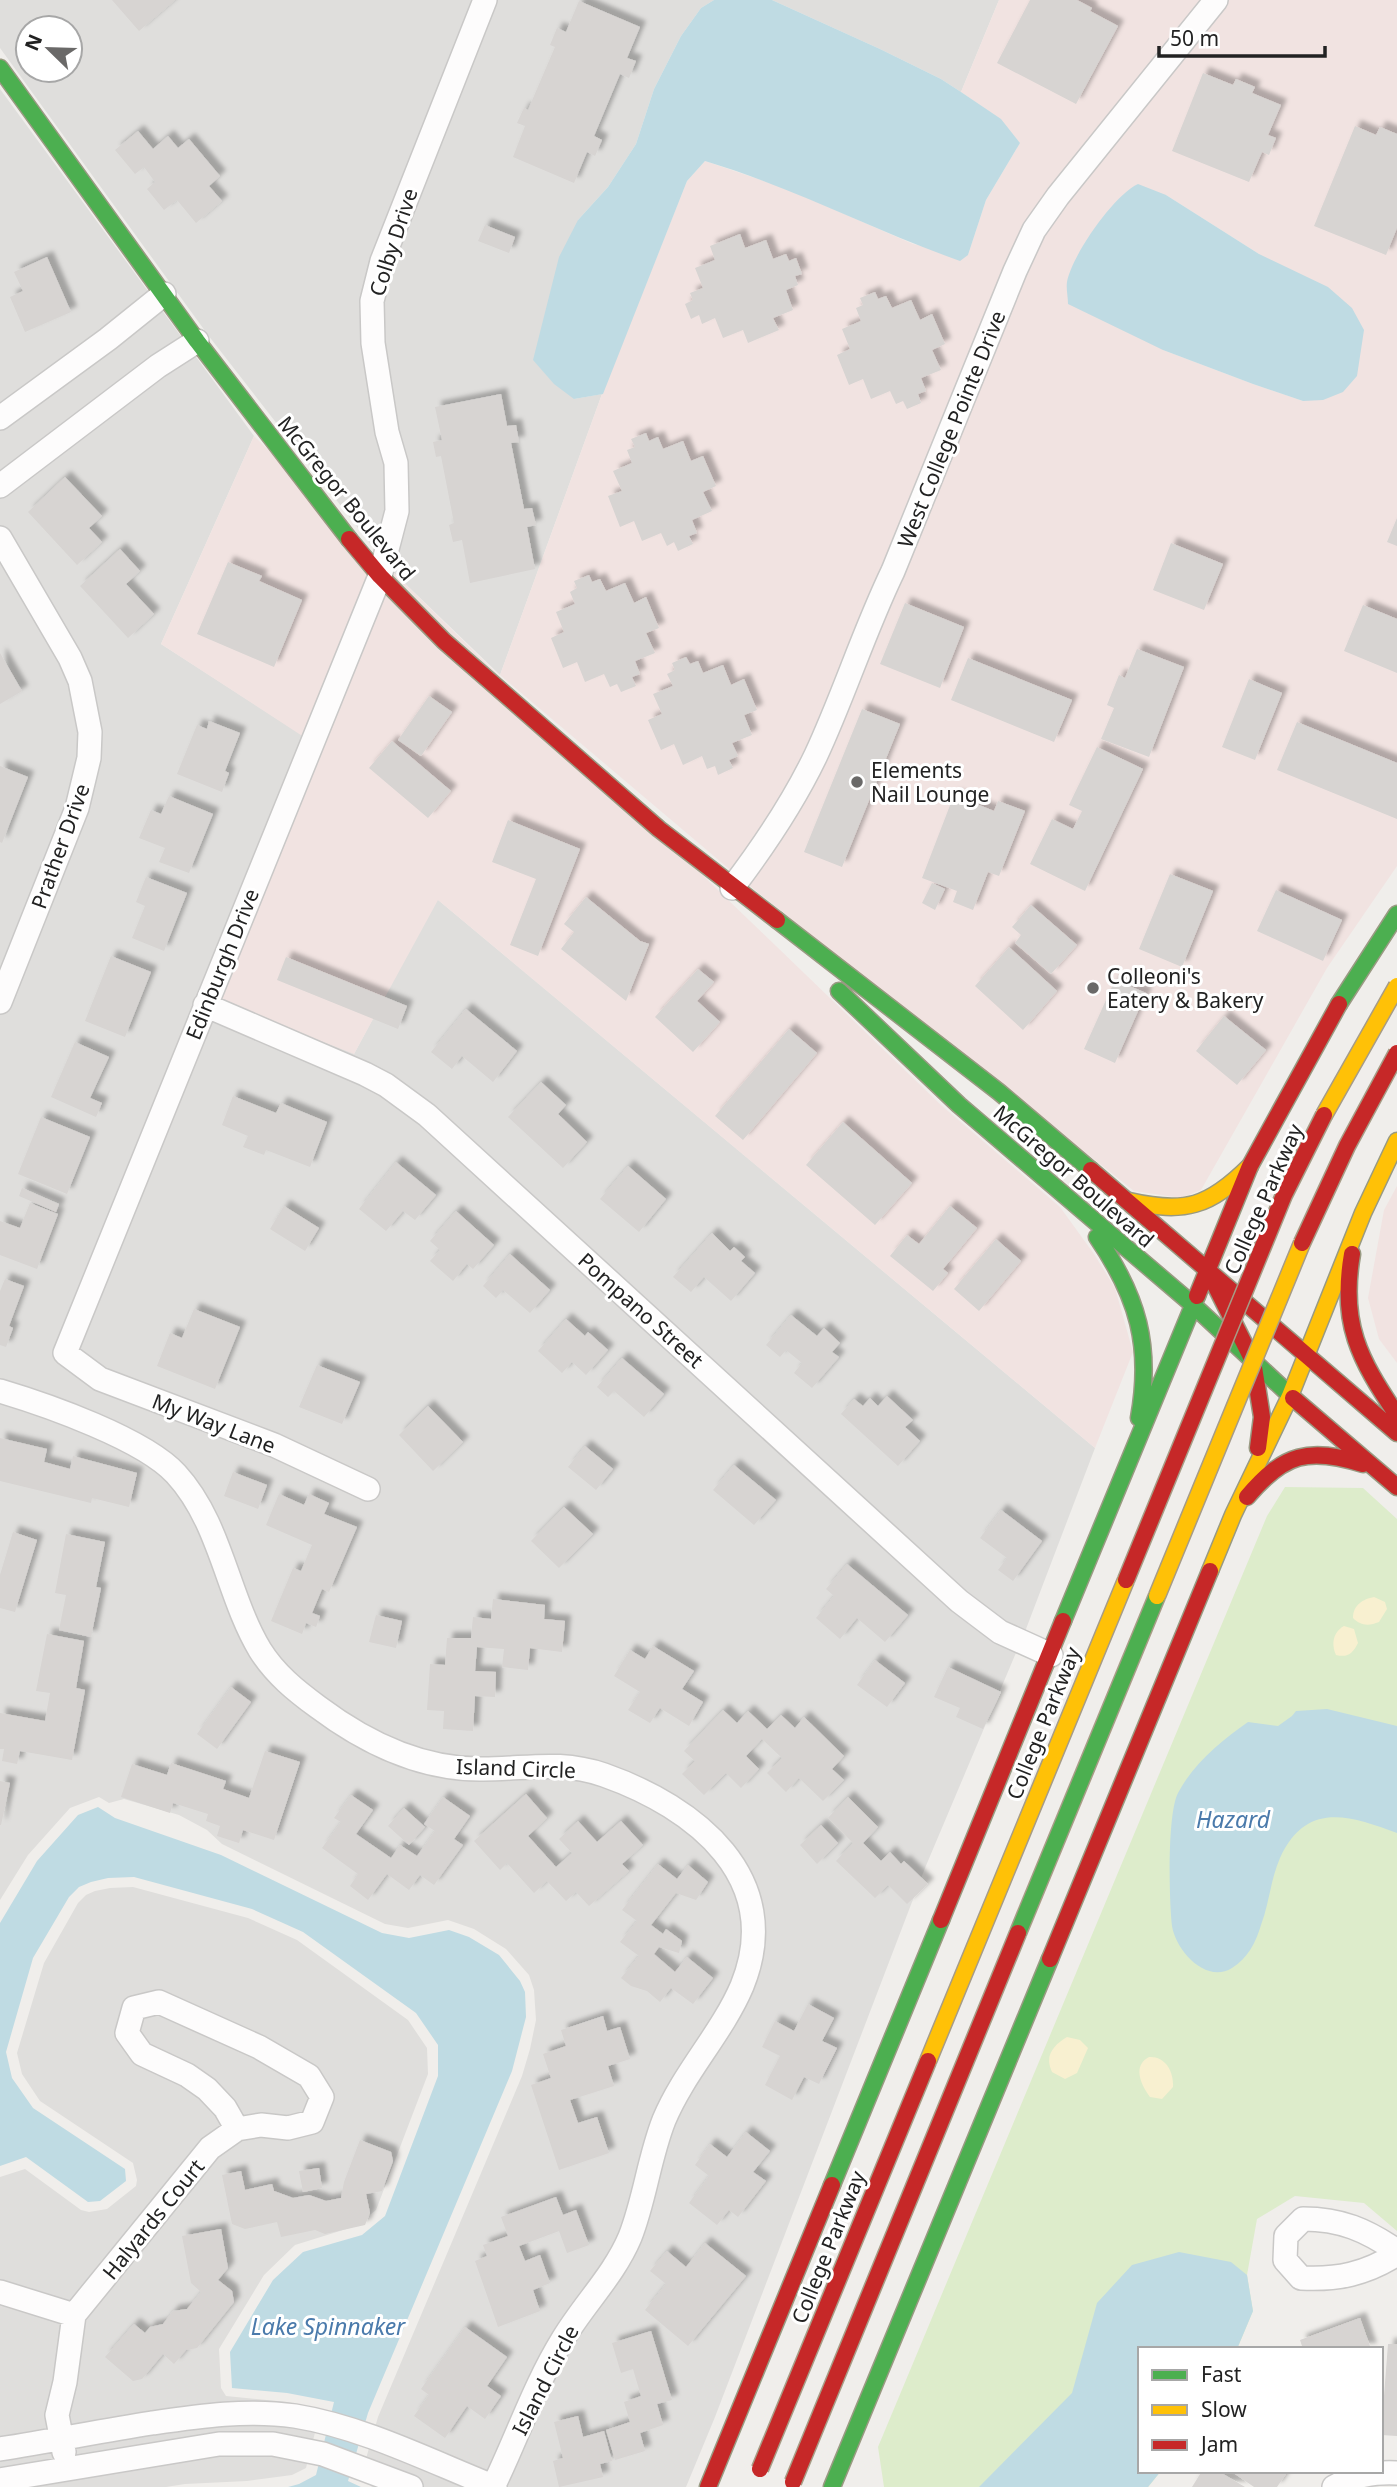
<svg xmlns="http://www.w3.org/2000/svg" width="1397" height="2487" viewBox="0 0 1397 2487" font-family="'Noto Sans',sans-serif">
<defs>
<filter id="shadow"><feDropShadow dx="6" dy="-6" stdDeviation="2" flood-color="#0004"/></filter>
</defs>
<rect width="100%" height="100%" fill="#f0eeeb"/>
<path fill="#dfdedc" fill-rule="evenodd" d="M0 0H714L701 8 681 36 654 89 636 144 608 187 578 220 574 399 602 394 500 675 390 569 208 335 0 48ZM28 28H70V70H28Z
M772 0H999L961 92 941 79 880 49Z
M0 89 254 436 161 644 310 740 354 1054 437 899 1095 1448 1026 1629 925 1868 715 2417 686 2487H372L361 2476 378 2417 522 2076 530 2049 536 2020 534 1990 529 1975 506 1949 474 1929 448 1920 408 1928 385 1924 222 1844 207 1830 179 1815 124 1799 109 1803 99 1797 70 1808 28 1855 0 1900Z
M133 1887 248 1918 297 1940 408 2020 427 2048 428 2074 376 2210 356 2226 295 2245 264 2275 219 2349 221 2388 226 2396 287 2402 321 2409 306 2468 292 2475 247 2481 185 2484 166 2487H0V2177L25 2169 81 2210 89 2212 107 2209 136 2186 137 2180 133 2163 40 2101 22 2074 17 2053 44 1963 78 1903 86 1895 95 1891 110 1888Z"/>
<path fill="#f1e3e1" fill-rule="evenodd" d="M999 0H1397V866L1327 968 1201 1190 1181 1198 1134 1191 741 879 500 675 602 394 687 181 705 161 785 188 913 244 968 255 986 200 1020 143 1000 119 961 92ZM1166 195 1259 254 1303 401 1253 384 1163 350Z
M254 436 724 896 941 1105 1060 1207 1094 1254 1115 1288 1133 1352 1095 1448 438 900 354 1054 200 994 310 741 161 644Z
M1397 1186V1363L1379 1339 1368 1298 1384 1210Z"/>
<path fill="#ddeccb" d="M1285 1487 1363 1488 1397 1519V2231L1364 2203 1295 2196 1257 2219 1247 2275 1253 2311 1237 2349H1140V2471H1161L1148 2487H884L878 2447 1267 1516Z"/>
<path fill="#f8f0d0" d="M1374 1597 1385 1602 1387 1609 1379 1622C1369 1626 1361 1626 1353 1618 1353 1605 1363 1599 1374 1597Z
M1344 1626 1354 1629 1358 1643C1353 1653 1348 1658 1336 1655 1331 1644 1333 1632 1344 1626Z
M1067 2037 1080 2040 1088 2048 1077 2073 1065 2079 1052 2072C1044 2055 1054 2045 1067 2037Z
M1149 2057C1165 2056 1174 2071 1173 2087L1162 2099 1150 2097C1141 2085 1132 2066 1149 2057Z"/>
<path fill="#bfdbe3" d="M714 0H772L880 49 941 79 961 92 1001 119 1020 143 986 200 968 255 960 261C873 230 792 187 705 161L687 181 603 394 574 399 554 384 533 360 559 257 578 220 608 187 636 144 654 89 681 36 701 8Z
M1138 184 1166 195 1259 254 1328 287 1352 308 1364 330 1357 376 1343 392 1323 400 1303 401 1253 384 1163 350 1068 304C1068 297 1066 288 1067 282 1072 255 1114 195 1138 184Z
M1327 1709 1397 1726V1833C1349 1815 1306 1801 1280 1858 1271 1878 1269 1904 1261 1925 1256 1942 1248 1958 1232 1968 1206 1984 1176 1951 1172 1926 1169 1901 1167 1814 1178 1793 1193 1764 1222 1740 1248 1722L1278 1726 1292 1716 1296 1711Z
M98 1807 115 1818 221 1855 382 1933 409 1938 449 1930 469 1937 499 1955 520 1981 525 1992 526 2017 512 2071 368 2413 348 2481 361 2487H288L299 2484 316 2475 334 2402 287 2393 232 2388 230 2352 273 2280 303 2252 362 2235 385 2216 438 2076V2045L416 2013 303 1932 252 1909 134 1877 108 1878 91 1882 79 1887 69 1897 33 1958 6 2052 12 2078 33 2108 125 2169 126 2181 100 2201 88 2202 26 2157 0 2166V1923L37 1861 78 1815Z
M1179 2252 1231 2262 1247 2275 1253 2311 1237 2349H1140V2471H1161L1148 2487H979L1072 2393 1097 2303 1132 2265Z"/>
<path fill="#d7d4d2" filter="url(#shadow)" d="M112 0H175L139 31Z
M1030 0H1077L1092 8 1090 11 1118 26 1076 104 997 63Z
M579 1 640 27 627 58 636 61 629 78 620 74 594 136 602 140 595 156 587 152 574 183 513 157 525 126 517 123 524 108 528 110 555 47 550 45 557 28 566 32Z
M1203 73 1233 85 1236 79 1255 87 1252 93 1281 105 1268 135 1276 138 1269 155 1262 152 1249 182 1172 151Z
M1355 126 1376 135 1380 127 1397 134V228L1386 255 1314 226Z
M138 131 153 149 168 136 178 148 189 139 220 176 209 186 222 201 196 223 177 200 164 210 147 189 155 182 144 167 135 174 115 150Z
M485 225 515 237 509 253 478 241Z
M740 234 745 248 766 240 773 259 786 254 789 261 796 258 802 274 795 276 798 285 786 290 793 310 773 318 779 330 748 343 743 330 723 338 715 318 702 324 699 315 691 319 685 304 693 300 690 293 703 288 695 268 715 260 710 246Z
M47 257 71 312 25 332 10 297 23 291 14 272Z
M875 292 878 299 886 296 892 308 911 300 920 320 932 314 945 344 932 350 941 370 921 378 926 391 918 394 921 403 907 409 903 401 896 404 890 391 871 399 863 379 849 385 837 355 850 349 842 329 861 321 856 308 863 305 860 298Z
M501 394 507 426 516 425 519 442 511 443 524 509 532 508 536 525 527 527 535 569 470 583 462 540 453 542 449 525 454 523 441 456 436 457 433 442 442 440 435 407Z
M646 433 649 441 658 437 663 449 683 441 691 461 703 456 716 486 703 492 712 511 692 520 697 533 689 536 693 544 678 551 674 542 667 546 661 533 642 541 634 521 620 527 608 496 622 491 613 471 632 463 627 450 635 447 631 439Z
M65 477 102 516 89 528 102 542 77 565 28 512Z
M1397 518V546L1387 542Z
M1171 543 1223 564 1204 610 1153 590Z
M120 549 140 571 126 584 154 614 128 638 80 586Z
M228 562 262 576 259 581 302 600 274 667 197 634Z
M589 575 592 582 600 579 606 591 625 583 634 603 646 597 659 628 646 633 655 653 635 661 640 674 632 677 636 686 621 692 617 684 610 687 604 674 585 682 577 662 563 668 551 638 564 632 556 612 575 604 570 592 577 588 574 581Z
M905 603 964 627 940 688 880 664Z
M1363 605 1397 619V673L1344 651Z
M1137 649 1184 667 1149 757 1101 739 1114 708 1107 705 1119 675 1125 678Z
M0 653 22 691 0 704Z
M686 657 690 664 698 661 703 673 723 665 731 685 744 679 757 710 744 715 752 735 732 743 738 756 729 760 733 768 718 775 715 766 707 769 702 756 683 765 674 744 661 750 648 720 662 714 653 694 673 686 667 674 675 670 672 663Z
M968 658 1072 700 1054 742 951 700Z
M1249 679 1282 693 1255 760 1222 747Z
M429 696 452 712 421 756 398 740Z
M862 709 900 724 842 867 804 852Z
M209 721 240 733 225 771 229 773 222 792 177 774 197 725 207 729Z
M1297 722 1397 763V819L1277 770Z
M392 741 451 791 428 818 369 768Z
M1097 747 1143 769 1085 891 1030 864 1052 819 1073 829 1082 811 1069 805Z
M0 766 28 777 2 843 0 842Z
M954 795 994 811 998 801 1025 811 999 876 988 872 973 910 953 902 957 891 922 878Z
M169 796 213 814 189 873 159 862 165 848 139 838 151 810 161 814Z
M508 820 580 849 538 956 510 945 536 879 492 862Z
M1170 874 1213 891 1182 967 1139 949Z
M146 877 187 893 164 951 132 938 145 906 136 902Z
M932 883 945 889 935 910 922 903Z
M1276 890 1342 920 1323 961 1257 931Z
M586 897 640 941 649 944 626 1001 561 949 574 932 564 924Z
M1031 905 1077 945 1051 974 1015 943 1021 935 1012 927Z
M1009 947 1057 991 1023 1030 975 986Z
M111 956 151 972 125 1037 85 1021Z
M286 957 407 1006 398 1029 277 980Z
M698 969 714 982 697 1001 720 1022 693 1052 655 1017Z
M1115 980 1146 993 1115 1063 1084 1049Z
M466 1009 517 1051 493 1082 462 1056 452 1069 431 1052Z
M1224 1016 1266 1050 1237 1085 1196 1051Z
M789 1029 817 1053 743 1140 715 1116Z
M75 1042 109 1057 90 1098 102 1103 96 1117 51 1097Z
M541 1082 566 1105 558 1114 587 1142 563 1168 508 1117Z
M233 1096 276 1113 281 1103 327 1122 310 1167 266 1150 264 1155 243 1147 248 1136 222 1125Z
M41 1117 90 1137 67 1194 18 1174Z
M843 1122 912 1183 875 1225 806 1165Z
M396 1162 436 1195 415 1220 403 1211 386 1231 359 1209Z
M628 1166 666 1199 639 1232 600 1199Z
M22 1188 59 1204 56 1212 19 1196Z
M30 1203 58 1214 37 1269 0 1255V1221L20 1228Z
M284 1206 319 1228 305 1251 270 1229Z
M950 1206 977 1228 943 1269 948 1273 933 1291 890 1256 907 1235 919 1244Z
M456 1211 494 1245 473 1269 467 1264 453 1281 430 1261 440 1250 430 1241Z
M712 1233 730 1251 734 1247 745 1257 741 1261 755 1273 731 1301 704 1277 691 1292 673 1277Z
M996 1239 1021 1261 979 1311 954 1289Z
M510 1254 550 1290 530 1313 503 1290 496 1298 483 1286Z
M5 1279 24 1286 9 1326 13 1328 6 1347 0 1345V1291Z
M194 1309 240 1327 215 1389 157 1366 170 1333 182 1338Z
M791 1315 817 1336 824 1328 840 1343 832 1352 839 1357 812 1388 794 1373 802 1363 786 1350 780 1357 766 1345Z
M566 1319 585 1336 588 1332 608 1350 586 1375 572 1362 562 1373 538 1351Z
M622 1358 664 1394 644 1417 614 1391 608 1397 597 1387Z
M317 1365 360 1382 342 1424 299 1407Z
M887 1396 913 1420 905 1427 920 1441 898 1466 841 1414 854 1399 863 1406 870 1398 878 1406Z
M428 1406 463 1442 433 1471 399 1435Z
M0 1438 47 1449 44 1462 70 1469 73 1456 137 1473 129 1507 92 1498 91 1503 0 1481Z
M585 1446 613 1469 596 1490 568 1467Z
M734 1465 776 1500 754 1525 713 1490Z
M233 1472 267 1485 258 1509 224 1496Z
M279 1494 304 1505 309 1494 329 1503 324 1514 357 1527 329 1592 322 1589 312 1613 320 1616 316 1627 306 1623 302 1634 271 1621 293 1568 301 1571 312 1545 266 1525Z
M564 1507 593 1534 559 1568 531 1541Z
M1001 1510 1042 1541 1013 1581 998 1570 1007 1558 980 1538Z
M13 1532 37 1540 15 1612 0 1608V1575Z
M66 1534 105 1542 96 1587 101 1588 91 1637 59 1630 66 1595 55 1593Z
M847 1564 908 1615 885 1642 857 1618 840 1639 816 1618 834 1596 826 1589Z
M493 1599 545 1605 544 1619 565 1621 562 1652 530 1648 528 1670 502 1667 504 1649 477 1647 475 1671 496 1672 495 1697 475 1696 473 1731 443 1729 444 1711 427 1710 430 1664 445 1665 447 1638H471L473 1617 491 1619Z
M376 1615 402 1621 396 1648 369 1642Z
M47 1634 84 1641 76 1688 85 1690 72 1760 20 1751 17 1764 2 1761 4 1749H0V1713L45 1721 50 1693 36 1691Z
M653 1646 694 1671 682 1689 703 1702 689 1726 660 1708 650 1723 628 1710 640 1692 614 1676 630 1650 645 1659Z
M875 1660 905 1683 887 1707 857 1685Z
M948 1667 1001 1692 983 1729 956 1717 960 1708 934 1697Z
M231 1687 251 1702 217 1749 197 1734Z
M723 1710 737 1723 748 1711 767 1729 781 1715 795 1728 804 1717 844 1756 832 1769 844 1780 823 1801 799 1778 786 1792 767 1773 782 1758 762 1739 746 1756 759 1769 741 1788 726 1773 704 1795 682 1774 695 1761 684 1751Z
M265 1751 300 1762 274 1840 243 1830 239 1843 217 1836 220 1826 206 1821 208 1814 173 1803 170 1813 121 1797 132 1764 167 1775 171 1763 226 1781 223 1789 249 1798Z
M0 1781 10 1783 1 1825H0Z
M526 1794 547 1818 528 1836 556 1867 572 1853 559 1839 578 1821 597 1842 621 1821 643 1845 622 1864 629 1871 589 1906 576 1892 566 1901 547 1881 534 1893 507 1863 500 1870 474 1841Z
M351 1795 373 1810 356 1834 391 1858 400 1845 417 1856 435 1831 424 1824 443 1797 470 1816 454 1839 463 1845 434 1885 420 1875 409 1890 387 1874 368 1900 350 1886 358 1874 322 1848 341 1822 334 1818Z
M848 1797 878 1827 863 1843 881 1861 890 1852 901 1864 904 1861 928 1884 907 1904 888 1885 875 1898 836 1861 853 1843 828 1818Z
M404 1808 425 1827 409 1845 388 1826Z
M821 1825 838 1843 817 1864 800 1845Z
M658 1864 677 1879 688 1865 708 1882 696 1900 676 1893 651 1925 663 1934 666 1929 682 1941 679 1953 659 1947 654 1954 675 1972 687 1957 713 1978 693 2004 671 1988 660 2002 647 1991 631 1986 621 1978 639 1956 620 1942 637 1921 622 1910Z
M808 2004 834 2018 822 2041 837 2048 819 2084 804 2077 792 2100 765 2085 780 2056 762 2047 775 2021 794 2031Z
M603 2016 607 2031 620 2027 630 2059 608 2066 614 2086 570 2100 578 2123 597 2117 609 2153 559 2170 531 2085 551 2078 543 2054 566 2046 561 2030Z
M746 2132 770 2151 753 2172 766 2181 738 2217 729 2210 717 2225 689 2203 709 2176 695 2165 710 2144 727 2157Z
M360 2140 391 2152 393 2161 382 2191 366 2194 370 2213 365 2225 325 2234 315 2230 281 2237 277 2222 245 2229 232 2224 222 2175 241 2171 245 2190 272 2184 274 2191 293 2198 309 2195 326 2201 341 2198 344 2182Z
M319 2168 322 2188 303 2192 299 2171Z
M556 2197 563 2215 576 2210 589 2245 567 2253 559 2231 519 2246 525 2261 540 2255 550 2283 533 2290 540 2311 498 2327 475 2261 487 2256 483 2245 508 2236 501 2217Z
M221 2229 228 2268 218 2280 232 2291 234 2302 197 2348 186 2350 174 2364 163 2354 142 2379 133 2381 105 2357 134 2324 145 2333 150 2327 163 2324 173 2311 187 2309 201 2292 191 2283 182 2236Z
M705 2243 746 2276 688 2346 645 2310 666 2284 650 2271 667 2251 686 2267Z
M1360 2318 1371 2349H1303L1300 2340Z
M465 2327 507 2357 487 2386 501 2396 485 2419 467 2406 445 2438 414 2416 429 2395 421 2389Z
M651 2331 672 2400 657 2404 663 2425 640 2433 645 2451 615 2460 606 2430 630 2422 624 2402 641 2396 633 2369 621 2373 612 2343Z
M1388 2344H1397V2436L1381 2435Z
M578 2416 583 2437 604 2431 612 2461 600 2464 603 2477 559 2487 553 2461 563 2458 554 2422Z
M1202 2471H1218L1245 2487H1192Z
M1231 2471H1288L1277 2487H1254Z"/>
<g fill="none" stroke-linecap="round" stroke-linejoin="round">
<defs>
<path id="street" d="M0 418 108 339 164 294
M0 486 158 366 197 341
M0 538 70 658 80 681 90 732 89 758 77 808 0 1002
M732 888C764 846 793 803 816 755 844 695 864 631 893 571L1015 271 1034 230 1058 196 1216 0
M205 1005 365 1074 386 1085 427 1115 959 1601 1000 1632 1051 1655
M0 1391C47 1405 144 1439 176 1474 221 1523 227 1595 260 1650 275 1674 296 1691 318 1707 366 1743 422 1770 483 1769 528 1769 559 1760 604 1775 695 1807 786 1878 742 1986 722 2033 684 2072 664 2120 649 2158 645 2199 630 2237 614 2275 584 2304 563 2339 534 2386 517 2438 493 2487
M368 1489 274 1445 100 1379 65 1353 380 576 397 511 396 463 387 432 373 343 372 301 382 261 485 0
M159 2002 259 2047 309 2076 322 2097 312 2122 288 2128 261 2125 237 2129 225 2108 207 2089 187 2075 142 2054 127 2033 134 2008Z
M1397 2251C1366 2230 1341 2219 1303 2219L1286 2236 1285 2260 1301 2278C1337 2280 1366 2274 1397 2254
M0 2292 74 2315
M0 2449C51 2441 101 2431 152 2423 200 2416 247 2409 295 2416 363 2427 432 2462 495 2487
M64 2452 57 2415 65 2382 74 2315 210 2148 237 2129
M0 2480 219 2444H273L323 2454 411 2487
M1334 2487C1355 2475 1373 2472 1397 2473"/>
<path id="fast" d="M0 68 197 341 349 539
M777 920 999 1092 1091 1170
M839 991 959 1105 1192 1304 1293 1398
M1339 1004 1397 914
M1097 1237C1138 1297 1152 1346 1139 1418
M1063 1621 1197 1296
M832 2185 941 1920
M832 2487 1050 1959"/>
<path id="slow" d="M1129 1201C1185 1214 1209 1207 1250 1166
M1210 1571 1233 1515 1290 1396 1363 1213 1397 1141"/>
<path id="jam" d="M349 539 380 576 444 641 659 829 777 920
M1091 1170 1397 1433
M1352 1254C1340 1323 1359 1359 1397 1415
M1207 1269 1253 1361 1262 1417 1258 1448
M1197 1296 1250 1166 1339 1004
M1293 1398 1397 1487
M1247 1497C1284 1453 1309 1447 1363 1464
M941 1920 1063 1621
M1050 1959 1210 1571
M708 2487 832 2185"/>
</defs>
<use href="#street" stroke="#c9c8c7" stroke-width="26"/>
<use href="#fast" stroke="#999a82" stroke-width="19"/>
<use href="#slow" stroke="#999a82" stroke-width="19"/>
<use href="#jam" stroke="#999a82" stroke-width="19"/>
<use href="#street" stroke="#fdfcfc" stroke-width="23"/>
<use href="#fast" stroke="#4caf50" stroke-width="16"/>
<use href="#slow" stroke="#ffc107" stroke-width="16"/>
<use href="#jam" stroke="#c62828" stroke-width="16"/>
<defs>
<path id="fast-bridge" d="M1018 1933 1157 1596"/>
<path id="slow-bridge" d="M1324 1115 1397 986
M1157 1596 1302 1243
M928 2061 1126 1580"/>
<path id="jam-bridge" d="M1302 1243 1347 1146 1397 1053
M1126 1580 1284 1195 1324 1115
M760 2469 928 2061
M793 2482 1018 1933"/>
</defs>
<use href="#fast-bridge" stroke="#a79c86" stroke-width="19" stroke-linecap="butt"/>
<use href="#slow-bridge" stroke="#a79c86" stroke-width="19" stroke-linecap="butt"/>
<use href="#jam-bridge" stroke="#a79c86" stroke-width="19" stroke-linecap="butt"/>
<use href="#fast-bridge" stroke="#4caf50" stroke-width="16"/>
<use href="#slow-bridge" stroke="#ffc107" stroke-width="16"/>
<use href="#jam-bridge" stroke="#c62828" stroke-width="16"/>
</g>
<g fill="#6a6968" stroke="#fff" stroke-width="2.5">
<circle cx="857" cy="782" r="7"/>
<circle cx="1093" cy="988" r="7"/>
</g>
<g text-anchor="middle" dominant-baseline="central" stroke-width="6" stroke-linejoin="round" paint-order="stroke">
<g font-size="21" fill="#222" stroke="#fff">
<text transform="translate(393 242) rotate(-72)">Colby Drive</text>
<text transform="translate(951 429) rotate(-68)">West College Pointe Drive</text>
<text transform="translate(347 498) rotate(51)">McGregor Boulevard</text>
<text transform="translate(60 846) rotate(-70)">Prather Drive</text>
<text transform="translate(222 964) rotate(-68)">Edinburgh Drive</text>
<text transform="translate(1074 1176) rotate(41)">McGregor Boulevard</text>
<text transform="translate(1263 1199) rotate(-66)">College Parkway</text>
<text transform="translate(641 1310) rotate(42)">Pompano Street</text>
<text transform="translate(214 1423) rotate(21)">My Way Lane</text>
<text transform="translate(1043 1723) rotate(-68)">College Parkway</text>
<text transform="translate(516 1768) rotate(2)">Island Circle</text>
<text transform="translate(153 2219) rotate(-51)">Halyards Court</text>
<text transform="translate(828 2247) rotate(-68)">College Parkway</text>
<text transform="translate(545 2380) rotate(-63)">Island Circle</text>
</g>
<g font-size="21" fill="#222" stroke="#fff" text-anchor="start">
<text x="871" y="770">Elements<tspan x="871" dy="24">Nail Lounge</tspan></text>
<text x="1107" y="976">Colleoni's<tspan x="1107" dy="24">Eatery &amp; Bakery</tspan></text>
</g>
<g font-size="23" font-style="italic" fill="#4a7aab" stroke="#fff">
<text x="1233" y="1819">Hazard</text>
<text x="328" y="2326">Lake Spinnaker</text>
</g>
</g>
<rect x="1138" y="2347" width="245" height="126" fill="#ffffff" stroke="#a7a7a7" stroke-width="2"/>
<rect x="1152" y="2370" width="35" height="10" fill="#4caf50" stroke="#a7a7a7" stroke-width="2"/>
<text x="1201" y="2382" font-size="21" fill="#222222">Fast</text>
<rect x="1152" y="2405" width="35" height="10" fill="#ffc107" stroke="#a7a7a7" stroke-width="2"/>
<text x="1201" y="2417" font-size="21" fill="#222222">Slow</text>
<rect x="1152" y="2440" width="35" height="10" fill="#c62828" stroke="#a7a7a7" stroke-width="2"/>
<text x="1201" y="2452" font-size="21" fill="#222222">Jam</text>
<g transform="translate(49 49) rotate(293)"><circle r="33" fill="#ffffff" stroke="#a7a7a7" stroke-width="2"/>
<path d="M0-5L12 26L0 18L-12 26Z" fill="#6a6968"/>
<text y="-10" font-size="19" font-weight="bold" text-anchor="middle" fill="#222222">N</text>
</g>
<path d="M1159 46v10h166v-10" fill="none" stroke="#222222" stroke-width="3.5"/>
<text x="1170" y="46" font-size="21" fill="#222222" stroke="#ffffff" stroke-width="5" paint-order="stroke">50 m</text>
</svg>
